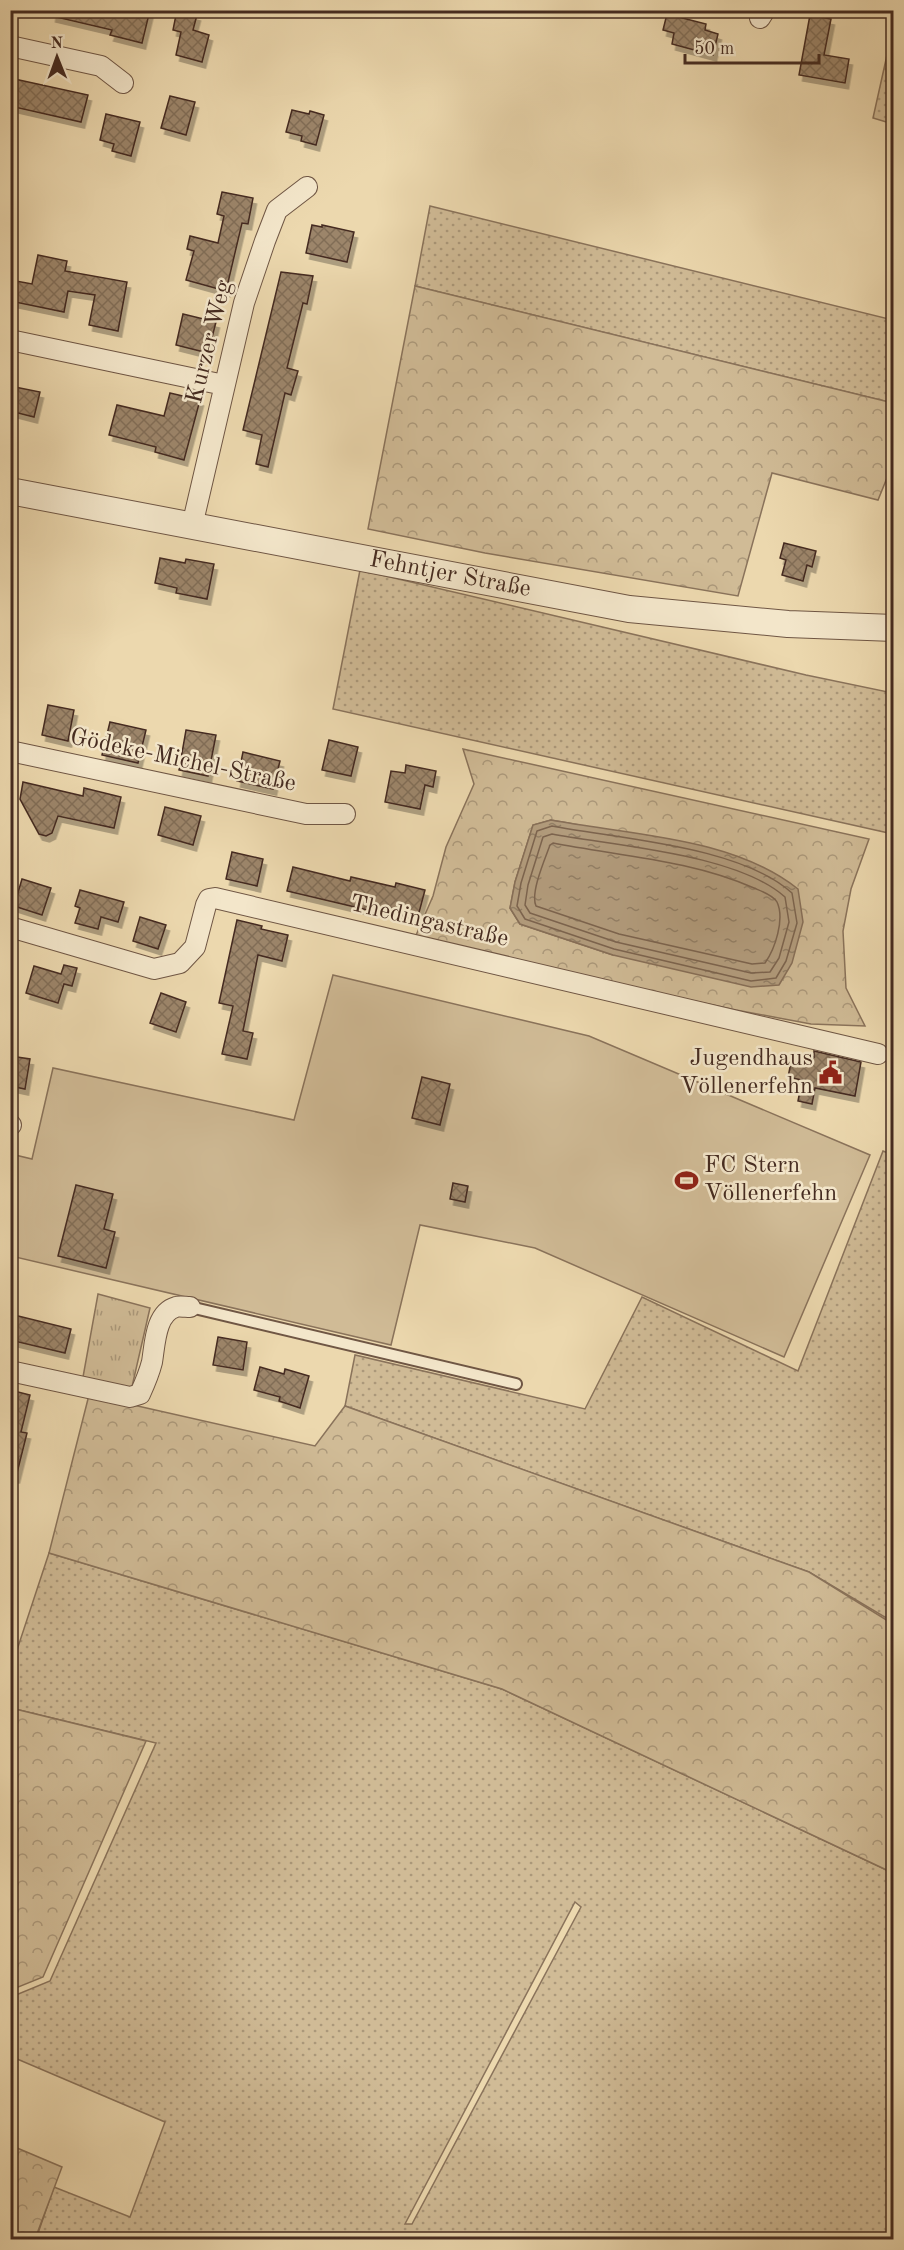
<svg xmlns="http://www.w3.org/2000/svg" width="904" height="2250" viewBox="0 0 904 2250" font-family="'Old Standard TT',serif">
<defs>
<pattern id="grass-dots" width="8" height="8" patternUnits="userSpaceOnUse" patternTransform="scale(1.5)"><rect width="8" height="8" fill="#d0bb96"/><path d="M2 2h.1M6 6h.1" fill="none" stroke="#ab987a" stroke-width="1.8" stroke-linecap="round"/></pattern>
<pattern id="forest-crowns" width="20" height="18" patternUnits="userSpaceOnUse" patternTransform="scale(1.5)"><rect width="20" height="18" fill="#d0bb96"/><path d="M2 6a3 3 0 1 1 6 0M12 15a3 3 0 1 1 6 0" fill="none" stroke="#ab987a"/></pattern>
<pattern id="park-tufts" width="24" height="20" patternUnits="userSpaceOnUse" patternTransform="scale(1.5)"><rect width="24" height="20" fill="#d0bb96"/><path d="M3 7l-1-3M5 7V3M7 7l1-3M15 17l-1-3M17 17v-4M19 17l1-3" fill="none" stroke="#ab987a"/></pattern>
<pattern id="water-ripples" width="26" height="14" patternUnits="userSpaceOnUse" patternTransform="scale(1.5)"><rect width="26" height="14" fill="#b39d7e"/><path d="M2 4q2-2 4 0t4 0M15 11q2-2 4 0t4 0" fill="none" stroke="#938067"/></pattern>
<pattern id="building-cross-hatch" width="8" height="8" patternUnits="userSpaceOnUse" patternTransform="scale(1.5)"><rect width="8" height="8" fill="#9c856a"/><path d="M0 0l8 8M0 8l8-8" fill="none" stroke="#816d57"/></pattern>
<filter id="shadow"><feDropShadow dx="3.5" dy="6" stdDeviation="0" flood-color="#0004"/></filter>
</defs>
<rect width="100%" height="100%" fill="#ecd8ae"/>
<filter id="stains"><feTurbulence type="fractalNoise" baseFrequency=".00333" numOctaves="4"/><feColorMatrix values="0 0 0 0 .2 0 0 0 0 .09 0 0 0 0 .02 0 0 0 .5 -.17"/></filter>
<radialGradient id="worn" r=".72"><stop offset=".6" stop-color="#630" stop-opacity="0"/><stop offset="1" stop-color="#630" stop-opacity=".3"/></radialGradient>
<path fill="url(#grass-dots)" stroke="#8a735b" stroke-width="1.5" fill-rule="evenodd" d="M893 28V124L873 118Z
M430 206 893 320V403L415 286Z
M360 570 806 675 893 693V834L333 709Z
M883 1151 893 1155V1622L809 1572 345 1406 355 1355 585 1409 642 1297 798 1371Z
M49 1553 502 1689 893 1873V2239H36L54 2187 130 2217 165 2122 10 2056 11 1997 50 1981 156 1743 11 1708V1668ZM575 1902 581 1907 412 2224H405Z"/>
<path fill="url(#forest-crowns)" stroke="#8a735b" stroke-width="1.5" fill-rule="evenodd" d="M415 286 893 403V463L878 500 772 473 738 596 485 553 368 529Z
M463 749 869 839 851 889 843 931 846 988 865 1026 811 1024 736 1010 414 940 433 896 446 847 474 784ZM551 820 579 825 613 955 520 924 510 908 515 882 533 825Z
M89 1395 315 1446 345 1406 809 1572 893 1624V1873L502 1689 49 1553Z
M11 1708 146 1741 43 1977 11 1990Z
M10 2145 62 2167 35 2239H11Z"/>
<path fill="url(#park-tufts)" stroke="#8a735b" stroke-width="1.5" d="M98 1294 150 1308 131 1391 83 1377Z"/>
<path fill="#d0bb96" stroke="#8a735b" stroke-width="1.5" d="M333 975 589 1036 870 1155 784 1357 535 1248 420 1225 391 1345 11 1256V1154L32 1159 53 1068 294 1120Z"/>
<path fill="url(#water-ripples)" stroke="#876f58" stroke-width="1.5" d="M551 820C631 835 733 837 798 889L803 922 792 963 779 985 751 987 613 955 520 924 510 908 515 882 533 825Z"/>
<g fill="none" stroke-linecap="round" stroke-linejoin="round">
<path stroke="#7c644f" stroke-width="1.5" d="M552 826C620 839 740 846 792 893L797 923 786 961 776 978 751 981 614 949 525 919 517 906 521 883 537 831Z
M552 834C616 846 737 854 785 897L789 922 779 958 770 972 751 973 616 942 530 913 525 905 528 885 543 837Z
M553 843C620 856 691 860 754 888 761 891 773 895 777 902 785 919 775 949 765 963L752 964 619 934 536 906C530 893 545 859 550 845Z"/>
</g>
<path fill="url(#building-cross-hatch)" stroke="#452b20" stroke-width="1.5" filter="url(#shadow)" d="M53 10H150L142 43 110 35 112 30 52 16Z
M177 10 197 15 193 30 209 35 202 62 176 55 181 32 173 30Z
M667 14 706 24 705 30 718 34 713 55 672 44 674 33 663 30Z
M810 15 831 19 824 55 849 59 845 83 799 75Z
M10 78 88 95 81 122 10 106Z
M170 96 195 102 186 135 161 128Z
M292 110 309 114 310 111 324 115 316 145 301 141 302 136 286 132Z
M106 114 140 122 131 156 112 151 114 144 100 140Z
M222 192 253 198 248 224 242 223 226 291 186 280 194 251 187 249 190 236 218 243 224 216 217 214Z
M312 225 322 227V225L354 232 347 262 306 253Z
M38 255 67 261 65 271 127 282 118 331 89 325 95 295 68 291 64 312 10 301V280L32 284Z
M281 272 313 276 307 304 303 303 287 368 298 371 291 395 285 393 268 467 256 464 262 435 243 430Z
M183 314 216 322 208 353 176 345Z
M10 386 40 392 34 417 10 411Z
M170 393 200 400 184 460 155 452 156 447 109 435 117 405 164 416Z
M784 543 816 551 812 567 807 565 803 581 782 575 786 560 780 558Z
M160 558 185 563 186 559 214 564 207 599 176 593 177 588 155 583Z
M48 705 74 710 68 741 42 735Z
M110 722 146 730 138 763 102 755Z
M186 730 216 735 208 776 179 770Z
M329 740 358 747 351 776 322 770Z
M243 752 280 761 273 789 237 781Z
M406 765 436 771 433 787 425 785 420 809 385 802 391 771 405 773Z
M23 782 83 796 84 788 121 797 114 828 58 816 52 833 46 836 39 834 20 799Z
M165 807 201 816 193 845 158 835Z
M232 852 263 859 257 886 226 879Z
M293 867 350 881 351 877 395 887 396 883 425 890 417 920 373 908 372 911 287 891Z
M22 879 51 888 42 915 14 906Z
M80 890 124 902 118 922 101 917 98 929 75 923 80 908 75 906Z
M140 917 166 925 158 949 133 941Z
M237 920 262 926 261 929 288 935 282 961 258 955 243 1031 253 1033 247 1059 222 1054 233 1006 219 1003Z
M64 965 77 968 72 986 64 984 58 1003 26 993 34 966 61 974Z
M161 993 186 1002 176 1032 150 1023Z
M814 1051 861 1062 855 1096 815 1088 812 1104 798 1101 802 1080 788 1077 793 1053 814 1057Z
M10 1056 30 1059 25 1089 10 1086Z
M422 1077 450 1084 440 1125 412 1118Z
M453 1183 468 1186 465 1202 450 1199Z
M76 1185 113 1194 104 1229 115 1232 106 1268 58 1256Z
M10 1314 71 1329 65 1353 10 1340Z
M218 1337 247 1342 243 1370 213 1365Z
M260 1367 284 1374 285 1369 309 1376 300 1408 279 1401 280 1397 254 1390Z
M10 1390 30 1395 21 1432 27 1433 16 1477H10Z"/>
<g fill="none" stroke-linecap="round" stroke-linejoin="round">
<defs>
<path id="service" d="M190 1307 516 1384"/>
<path id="minor" d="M760 18 765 10
M10 46 101 66 123 83
M10 340 224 385
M192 526 244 303 265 241 277 210 307 187
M10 751 306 814H345
M10 927 154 969 180 963 195 947 206 905 209 899 215 898 878 1054
M10 1125H11
M10 1371 130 1397 140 1394C145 1383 149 1374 152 1362 155 1345 155 1313 176 1307 179 1306 186 1307 190 1307"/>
<g id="tertiary">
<path id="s1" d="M10 491 629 609 788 624 894 628"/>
</g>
</defs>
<use href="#service" stroke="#6f5644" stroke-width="14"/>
<use href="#minor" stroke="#6f5644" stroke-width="22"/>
<use href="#tertiary" stroke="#6f5644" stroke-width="28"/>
<use href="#service" stroke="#f3e6ca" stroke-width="10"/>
<use href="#minor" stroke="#f3e6ca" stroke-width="20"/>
<use href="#tertiary" stroke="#f3e6ca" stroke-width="26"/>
</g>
<defs>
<symbol id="civic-bare" viewBox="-9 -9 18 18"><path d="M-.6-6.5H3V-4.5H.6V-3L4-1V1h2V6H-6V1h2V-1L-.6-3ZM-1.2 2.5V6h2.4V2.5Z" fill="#8f2418" stroke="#f3e6ca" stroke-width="2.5" paint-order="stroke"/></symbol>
<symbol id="stadium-bare" viewBox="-9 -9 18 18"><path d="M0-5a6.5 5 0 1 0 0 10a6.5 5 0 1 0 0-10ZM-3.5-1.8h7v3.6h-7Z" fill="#8f2418" stroke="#f3e6ca" stroke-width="2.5" paint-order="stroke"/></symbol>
</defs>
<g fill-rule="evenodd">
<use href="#civic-bare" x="814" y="1056" width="33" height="33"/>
<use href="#stadium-bare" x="670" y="1164" width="33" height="33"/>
</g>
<g text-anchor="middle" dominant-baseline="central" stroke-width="5" stroke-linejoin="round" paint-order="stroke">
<g font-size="24" fill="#452b20" stroke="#f3e6ca">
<text transform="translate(210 342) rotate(-76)">Kurzer Weg</text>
<text stroke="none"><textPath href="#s1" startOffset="448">Fehntjer Straße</textPath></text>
<text transform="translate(183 761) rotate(12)">Gödeke-Michel-Straße</text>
<text transform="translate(429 922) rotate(13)">Thedingastraße</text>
</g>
<g font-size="24" fill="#452b20" stroke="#f3e6ca" text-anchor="end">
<text x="813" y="1059">Jugendhaus<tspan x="813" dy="28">Völlenerfehn</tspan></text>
<text x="704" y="1166" text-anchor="start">FC Stern<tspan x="704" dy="28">Völlenerfehn</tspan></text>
</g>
</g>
<rect width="904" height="2250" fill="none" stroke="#ecd8ae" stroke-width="36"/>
<rect x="12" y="12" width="880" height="2226" fill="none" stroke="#452b20" stroke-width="3"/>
<rect x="18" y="18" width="868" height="2214" fill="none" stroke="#452b20" stroke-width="1.5"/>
<g transform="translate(57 57) rotate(359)" stroke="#f3e6ca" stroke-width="4.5" paint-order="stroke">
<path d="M0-4.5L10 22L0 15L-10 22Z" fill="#452b20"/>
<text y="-9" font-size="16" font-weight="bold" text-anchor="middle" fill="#452b20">N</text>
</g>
<path d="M685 54v9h134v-9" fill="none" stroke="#452b20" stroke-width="3"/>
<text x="694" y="54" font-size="18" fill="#452b20" stroke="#f3e6ca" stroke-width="4.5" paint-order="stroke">50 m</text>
<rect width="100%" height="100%" filter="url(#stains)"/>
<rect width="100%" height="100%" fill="url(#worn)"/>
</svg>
